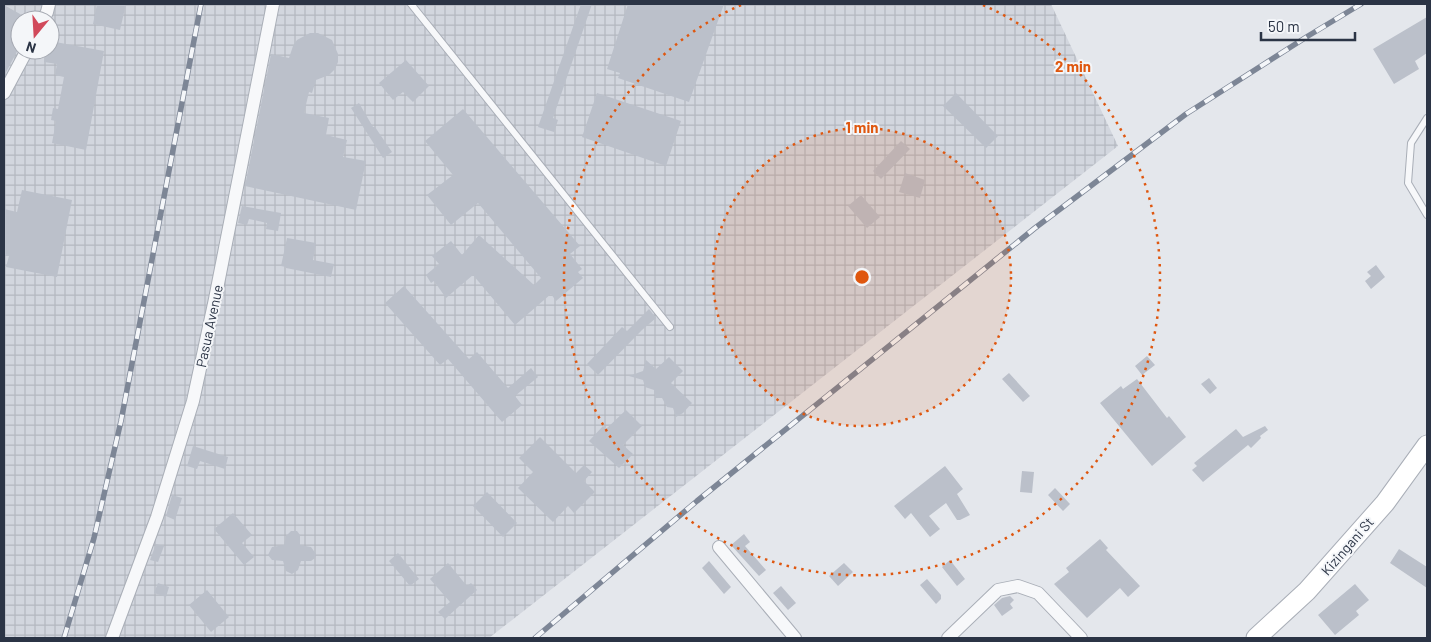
<svg xmlns="http://www.w3.org/2000/svg" width="1431" height="642" viewBox="0 0 1431 642" font-family="Barlow,sans-serif">
<defs>
<pattern id="industrial-grid" width="8" height="8" patternUnits="userSpaceOnUse" patternTransform="scale(1.25)"><rect width="8" height="8" fill="#d2d6de"/><path d="M0 4h8M4 0v8" fill="none" stroke="#b4b8c0"/></pattern>
</defs>
<rect width="100%" height="100%" fill="#e4e7ec"/>
<path fill="url(#industrial-grid)" fill-rule="evenodd" d="M4 4H1051L1118 146 489 638H4ZM20 20H50V50H20Z"/>
<path fill="#bbc0ca" d="M97 4H126L120 30 93 24Z
M581 4H592L553 118 558 120 554 132 538 127Z
M628 4H724L689 102 618 78 620 73 607 69Z
M4 5 20 14V46L4 76Z
M1427 17V53L1415 61 1419 69 1394 84 1373 49Z
M310 33H318L332 40 338 54V62L335 69 329 75 316 80 312 93 309 92 304 113 329 118 326 135 347 140 343 157 366 161 356 210 245 186 271 54 289 58 293 46 297 40Z
M50 41 104 51 86 150 52 143 56 121 51 120 53 108 58 109 64 77 55 75 57 64 44 62 46 50H50Z
M406 60 429 86 413 102 403 92 393 100 379 83Z
M597 93 681 121 666 166 582 137Z
M956 93 998 136 986 148 943 106Z
M359 103 373 127H375L392 152 383 158 351 108Z
M463 109 580 246 570 254 582 269 578 272 583 278 556 301 551 294 515 325 473 275 446 298 434 281 431 283 426 275 439 264 432 256 451 241 462 255 479 235 534 285 541 278 478 203 451 225 427 195 453 175 425 141Z
M901 141 910 149 881 179 873 171Z
M905 173 925 180 920 198 899 192Z
M22 190 72 200 57 277 6 267 9 256 4 255V209L17 212Z
M861 195 880 217 867 228 848 206Z
M242 206 281 213 278 231 266 229 267 223 249 219 247 225 238 223Z
M287 238 316 243 313 260 334 264 331 277 286 268V267L281 266Z
M1376 265 1385 277 1371 289 1365 281 1371 276 1367 272Z
M404 286 469 359 477 352 508 388 531 368 538 377 515 396 522 405 502 422 448 359 440 365 385 303Z
M649 309 656 318 642 330 598 375 587 364 622 327 627 331Z
M1147 356 1155 365 1142 375 1135 366Z
M669 357 683 371 671 383 692 403 683 413 676 417 673 408 667 407 662 398H655L654 390 645 387 643 380 629 376 643 371 646 360 656 369Z
M1009 373 1030 396 1023 402 1002 379Z
M1209 378 1217 388 1210 394 1201 384Z
M1137 379 1167 418 1169 416 1186 437 1152 466 1100 403 1121 386 1123 389Z
M626 410 642 426 623 445 633 454 619 468 589 441 603 426 606 429Z
M1265 426 1268 430 1260 436 1261 438 1251 448 1248 445 1203 482 1192 470 1197 466 1194 463 1236 429 1243 437Z
M540 437 576 473 584 465 592 472 584 481 595 492 574 513 568 506 553 522 518 488 533 472 519 458Z
M193 446 228 457 225 469 200 461 197 469 187 466Z
M945 466 963 489 957 494 970 515 960 520H957L946 503 929 516 940 529 930 537 911 513 905 519 894 506Z
M1022 471 1034 472 1032 493 1020 492Z
M1055 488 1070 504 1063 511 1048 495Z
M487 492 517 523 503 537 473 506Z
M172 495 182 498 175 520 166 516Z
M233 513 252 535 242 543 254 557 244 565 214 529Z
M291 531H297L300 535V545L311 547 316 554 315 558 311 561H301L298 570 292 574 286 571 283 561 272 560 268 555 272 547 284 545 286 536Z
M744 534 750 542 745 546 766 570 759 576 731 545Z
M1100 539 1108 548 1106 550 1140 586 1128 597 1120 588 1087 618 1054 584 1069 572 1066 568Z
M156 544 164 546 158 562 150 560Z
M1399 549 1427 567V588L1390 563Z
M398 553 419 579 410 586 389 561Z
M950 560 965 579 957 586 942 567Z
M709 561 731 587 724 594 702 568Z
M448 563 467 586 471 583 477 590 445 619 438 612 450 602 430 579Z
M844 563 853 572 838 586 829 576Z
M927 579 941 595V599L936 604 920 585Z
M158 583 169 587 166 597 154 593Z
M1355 584 1369 600 1356 611 1359 615 1335 635 1318 615Z
M781 586 796 603 788 610 773 593Z
M207 590 229 617 211 632 189 605Z
M1010 596 1014 600 1010 604 1013 608 1002 616 994 605 1002 598Z"/>
<g fill="none" stroke-linecap="round" stroke-linejoin="round">
<defs>
<path id="lane" d="M411 4 670 327
M1427 118 1411 143 1408 183 1427 215"/>
<path id="street" d="M43 20 47 12 49 4
M4 93 27 50
M719 547 795 638
M112 638 157 517 193 401 215 299 273 4
M948 638 998 590 1018 586 1038 593 1081 638"/>
<path id="secondary" d="M1256 638 1307 591 1385 503 1427 445"/>
</defs>
<use href="#lane" stroke="#a9aeb7" stroke-width="8"/>
<use href="#street" stroke="#a9aeb7" stroke-width="14"/>
<use href="#secondary" stroke="#a9aeb7" stroke-width="21"/>
<use href="#lane" stroke="#f7f8fa" stroke-width="6"/>
<use href="#street" stroke="#f7f8fa" stroke-width="12"/>
<use href="#secondary" stroke="#fff" stroke-width="19"/>
<defs>
<path id="rail" d="M64 638 94 538 121 421 201 4
M535 638 697 501 1035 228 1186 114 1308 36 1361 4"/>
</defs>
<use href="#rail" stroke="#7d8696" stroke-width="5.5"/>
<use href="#rail" stroke="#f4f6f9" stroke-width="4" stroke-dasharray="11" stroke-linecap="butt"/>
</g>
<circle cx="862" cy="277" r="149" fill="#df570f" fill-opacity=".12"/>
<g fill="none" stroke="#df570f" stroke-width="2.5" stroke-dasharray="2.5 5">
<circle cx="862" cy="277" r="149"/>
<path d="M983 5A298 298 0 1 1 741 5"/>
</g>
<g text-anchor="middle" dominant-baseline="central" stroke-width="4" stroke-linejoin="round" paint-order="stroke">
<g font-size="14" fill="#2b3445" stroke="#f4f6f9">
<text transform="translate(209 326) rotate(-78)">Pasua Avenue</text>
<text transform="translate(1347 546) rotate(-49)">Kizingani St</text>
</g>
</g>
<circle cx="862" cy="277" r="8" fill="#df570f" stroke="#f4f6f9" stroke-width="2.5"/>
<g font-size="15" text-anchor="middle" font-weight="bold" fill="#df570f" stroke="#f4f6f9" stroke-width="4" stroke-linejoin="round" paint-order="stroke">
<text x="1073" y="72">2 min</text>
<text x="862" y="133">1 min</text>
</g>
<rect width="1431" height="642" fill="none" stroke="#2b3445" stroke-width="10"/>
<g transform="translate(35 35) rotate(198)"><circle r="24" fill="#f4f6f9" stroke="#a4a8b1"/>
<path d="M0-4L9 19L0 12L-9 19Z" fill="#d1495b"/>
<text y="-8" font-size="14" font-weight="bold" text-anchor="middle" fill="#2b3445">N</text>
</g>
<path d="M1261 32v8h94v-8" fill="none" stroke="#2b3445" stroke-width="2.5"/>
<text x="1268" y="32" font-size="15" fill="#2b3445" stroke="#f4f6f9" stroke-width="4" paint-order="stroke">50 m</text>
</svg>
